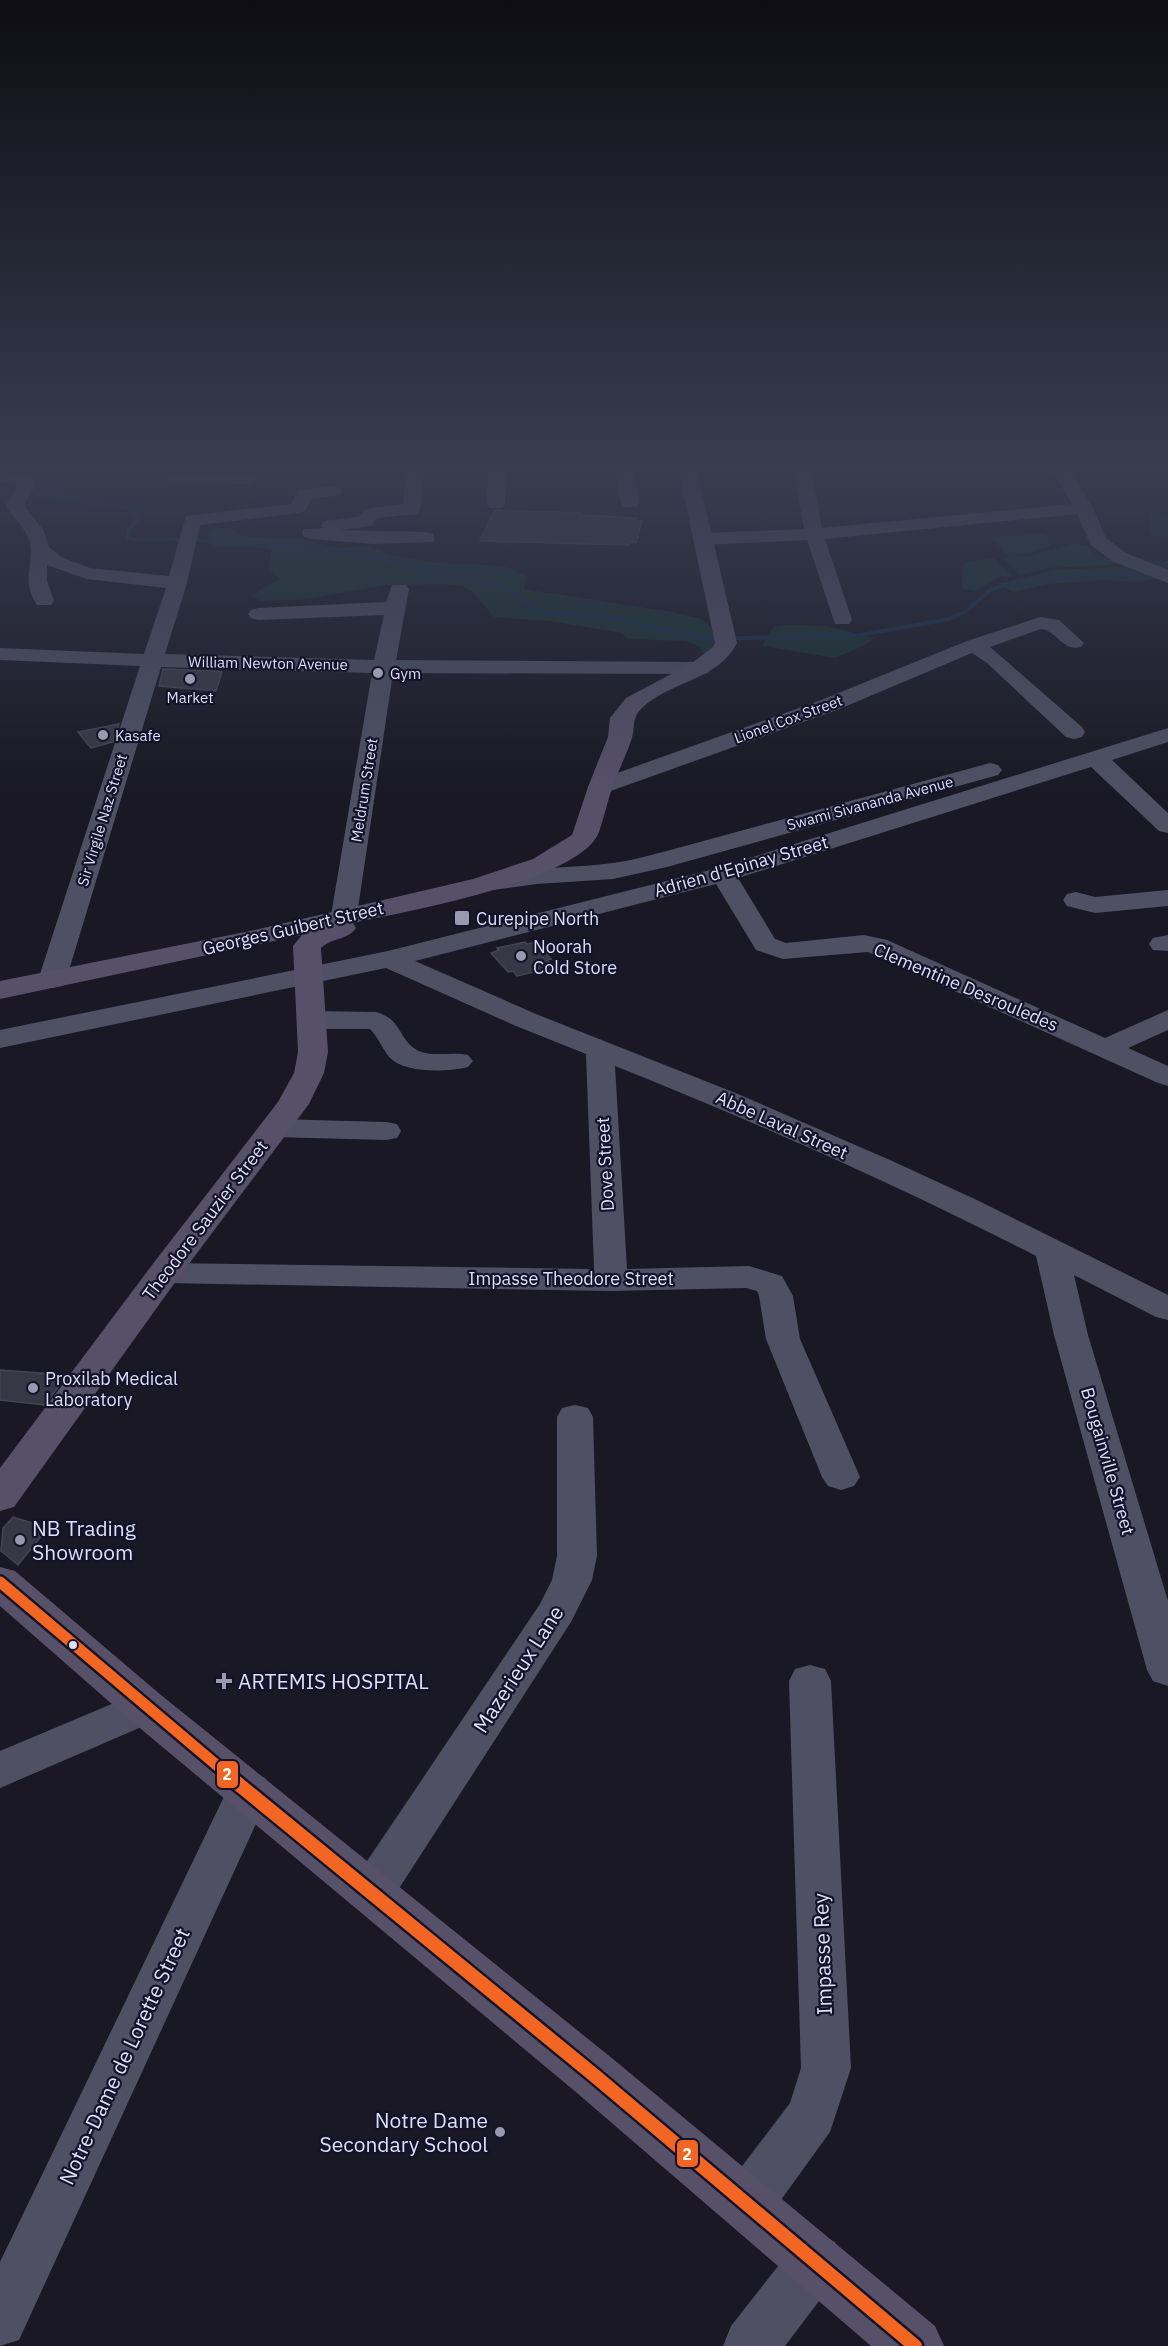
<svg xmlns="http://www.w3.org/2000/svg" width="1168" height="2346" viewBox="0 0 1168 2346" font-family="'IBM Plex Sans',sans-serif">
<rect width="100%" height="100%" fill="#191824"/>
<path fill="#172f2e" d="M1151 514 1168 515V537L1151 535 1149 524Z
M214 529H231L237 534 250 537 298 538 336 548 369 546 389 555 435 563 491 565 507 567 527 577 524 589 672 612 702 619 724 640 714 654 702 653 700 647 686 641 628 639 621 633 550 621 494 617 472 591 462 586 444 584 387 585 300 600 261 601 250 596 279 579 269 568 272 550C252 544 232 550 212 545L207 534Z
M1045 533 1051 546 1031 553 1006 555 992 537Z
M1071 544 1088 545 1092 552 1115 562 1109 565 1050 568 1019 575 1003 558 1030 556Z
M1134 557 1168 564V576L1139 582 1102 580 1049 584 1013 592 997 584 1055 570 1122 567Z
M994 558 1014 577 1000 576 975 591 961 588 964 562Z
M790 625 827 626 874 638 865 645 835 658 762 646 773 627Z"/>
<g fill="none" stroke-linecap="round" stroke-linejoin="round">
<path stroke="#142d49" stroke-width="4" d="M0 492 58 496 135 510 139 518 128 530V537L136 540 193 539 224 543 327 548 495 585 514 592 531 608 539 612 611 618 709 639 861 635 949 619 965 612 990 590 1009 584 1080 575H1121L1152 569 1168 562"/>
</g>
<path fill="#383745" stroke="#454456" stroke-width="1.5" d="M495 510 582 513 581 515 636 518 635 521H642L636 543 630 542 629 545 480 541Z
M163 669 212 671 222 672 216 691 159 686Z
M119 724 113 742 91 748 78 732Z
M525 942 527 944 536 942 551 959 547 960 557 971 537 975 534 972 517 976 513 971 508 972 491 953 499 950 497 948Z
M0 1370 67 1375 45 1405 0 1400Z
M13 1517 48 1528 18 1565 1 1551 3 1528Z"/>
<g fill="none" stroke-linecap="round" stroke-linejoin="round">
<path fill="#4f5064" fill-rule="evenodd" d="M406 467H424L420 510 417 514 377 518 371 526 340 530 426 532 433 534 435 538 433 542 374 544 311 539 304 537 302 533 304 529 323 528 321 525 323 521 359 517 365 509 403 504Z
M488 467H506L505 504 502 508H490L487 504Z
M615 467H633L639 503 636 507H624L621 503Z
M793 467H811L822 528 1072 504 1050 467H1068L1093 508 1106 538 1126 553 1168 570V583L1112 561 1091 545 1077 514 825 539 852 620 849 624H835L807 540 704 545 697 543 695 539 697 535 704 533 804 529Z
M0 471 32 478 36 485 25 503V507L44 531 49 547 61 557 90 568 169 576 186 516 291 504 298 490 333 486 339 487 342 491 339 495 311 499 305 511 298 513 200 525 187 583 165 654 374 660 384 615 258 620 251 618 248 614 251 610 258 608 386 602 392 585H406L409 589 396 660 700 662 708 663 711 668 708 673 700 674 393 673 357 915 353 921 344 923 335 921 331 915 372 673 161 667 66 980 62 986 52 988 42 986 38 980 140 666 0 660V648L144 654 166 588 87 579 47 565V581L54 601 51 605H37C23 584 31 571 31 549 30 532 16 521 7 508V503L18 485 0 481Z
M176 474H247L253 475 256 479 253 483 247 484 170 483 167 479 170 475Z
M1040 617 1059 620 1084 643 1081 647C1062 652 1058 631 1041 629L990 647 1082 727 1085 732 1082 737 1074 739 1066 737 987 663 972 653 837 710 608 792 600 794 592 792 588 787 592 782 821 700 967 641Z
M1168 728V742L1112 760 1168 813V833L1159 831 1091 767 738 878 775 939 786 943 864 935 887 940 1105 1038 1168 1010V1030L1128 1048 1168 1066V1086L1158 1083 868 952 783 959 756 950 716 884 415 961 536 1014 738 1094 890 1160 979 1201 1168 1295V1320L1156 1317 1074 1275 1088 1335 1168 1601V1686L1153 1681 1147 1670 1054 1335 1036 1256C899 1186 758 1123 615 1066L627 1269 749 1266 782 1276 793 1296 800 1339 860 1477 854 1486 841 1490 828 1486 822 1477 766 1339 759 1296 757 1291 746 1288 611 1291 164 1283 152 1280 147 1273 152 1266 164 1263 594 1269 586 1054 516 1026 386 968 0 1048V1030L388 951 714 869Z
M990 763 998 765 1002 770 998 775 667 867 613 879 537 884 493 890 484 887 480 882 484 877C526 866 570 869 613 863 630 861 646 856 663 852Z
M1168 890V906L1095 913 1067 906 1063 900 1067 894 1076 892 1095 897Z
M1168 935V951L1153 950 1149 944 1153 938Z
M313 1011 376 1012C402 1019 398 1039 417 1050 431 1058 453 1051 468 1055L473 1061 468 1067C448 1072 405 1074 389 1057 382 1048 378 1037 370 1029H313L303 1026 299 1020 303 1014Z
M274 1119 386 1122 397 1124 401 1131 397 1138 386 1140 274 1137 263 1134 259 1128 263 1122Z
M575 1405 588 1408 593 1417 597 1556 592 1580 571 1622 387 1907 371 1913 355 1907 348 1893 355 1879 540 1604 552 1580 557 1556V1417L562 1408Z
M810 1665 825 1669 831 1681 851 2068 830 2132 765 2222 746 2230 727 2222 720 2204 727 2186 790 2103 801 2068 789 1681 795 1669Z
M145 1690 160 1695 166 1707 160 1719 0 1788V1751Z
M249 1773 265 1778 271 1791 19 2340 0 2346V2262L233 1778Z
M816 2234 835 2242 843 2261 835 2280 785 2346H723L731 2326 797 2242Z"/>
<path fill="#565068" fill-rule="evenodd" d="M678 467H696L737 643C718 681 669 681 641 709 632 718 635 726 632 738 627 754 619 769 613 785 608 800 604 817 599 832 581 881 403 912 353 923L356 928C348 940 331 938 321 948L328 1052 324 1073 309 1104 176 1281 14 1507 0 1511V1468L152 1265 278 1102 294 1073 298 1052 293 946 302 935 0 999V981L255 930 473 879 533 859 572 835 588 787 608 737 610 718 626 698 692 663 713 647 715 643Z
M0 1567 15 1571 161 1695 613 2059 935 2326 944 2346H871L577 2093 129 1719 0 1606Z"/>
<defs>
<path id="bus-1-far1" d="M0 1582 233 1779"/>
<path id="bus-1" d="M231 1778 595 2076 915 2346"/>
</defs>
<use href="#bus-1-far1" stroke="#151329" stroke-width="16"/>
<use href="#bus-1" stroke="#151329" stroke-width="19"/>
<use href="#bus-1-far1" stroke="#f26522" stroke-width="11"/>
<use href="#bus-1" stroke="#f26522" stroke-width="14"/>
</g>
<linearGradient id="sky" x2="0" y2="1"><stop stop-color="#0e0d14"/><stop offset="0.59" stop-color="#383d50"/><stop offset="1" stop-color="#383d50" stop-opacity="0"/></linearGradient>
<rect width="1168" height="795" fill="url(#sky)"/>
<g fill="#9a99b0" stroke="#151329" stroke-width="2">
<circle cx="378" cy="673" r="6"/>
<circle cx="190" cy="679" r="6"/>
<circle cx="103" cy="735" r="6"/>
<rect x="454" y="910" width="16" height="16" rx="3"/>
<circle cx="521" cy="956" r="6"/>
<circle cx="33" cy="1388" r="6"/>
<circle cx="20" cy="1540" r="6"/>
<path d="M221 1672h6v6h6v6h-6v6h-6v-6h-6v-6h6z"/>
<circle cx="500" cy="2132" r="6"/>
</g>
<circle fill="#dfdffc" stroke="#151329" stroke-width="2" cx="73" cy="1645" r="5"/>
<g text-anchor="middle" dominant-baseline="central" stroke-width="4.5" stroke-linejoin="round" paint-order="stroke">
<g font-size="15" fill="#dfdffc" stroke="#151329">
<text transform="translate(268 663) rotate(1)">William Newton Avenue</text>
<text transform="translate(788 719) rotate(-20)">Lionel Cox Street</text>
<text transform="translate(364 790) rotate(-81)">Meldrum Street</text>
<text transform="translate(870 803) rotate(-15)">Swami Sivananda Avenue</text>
<text transform="translate(102 820) rotate(-73)">Sir Virgile Naz Street</text>
</g>
<g font-size="15" fill="#dfdffc" stroke="#151329" text-anchor="start">
<text x="390" y="673">Gym</text>
<text x="190" y="697" text-anchor="middle">Market</text>
<text x="115" y="735">Kasafe</text>
</g>
<g font-size="18" fill="#dfdffc" stroke="#151329">
<text transform="translate(741 866) rotate(-16)">Adrien d'Epinay Street</text>
<text transform="translate(293 928) rotate(-13)">Georges Guibert Street</text>
<text transform="translate(966 987) rotate(23)">Clementine Desrouledes</text>
<text transform="translate(782 1125) rotate(24)">Abbe Laval Street</text>
<text transform="translate(605 1164) rotate(-93)">Dove Street</text>
<text transform="translate(205 1220) rotate(-53)">Theodore Sauzier Street</text>
<text x="571" y="1278">Impasse Theodore Street</text>
<text transform="translate(1108 1461) rotate(74)">Bougainville Street</text>
</g>
<g font-size="18" fill="#dfdffc" stroke="#151329" text-anchor="start">
<text x="476" y="918">Curepipe North</text>
<text x="533" y="946">Noorah<tspan x="533" dy="21">Cold Store</tspan></text>
<text x="45" y="1378">Proxilab Medical<tspan x="45" dy="21">Laboratory</tspan></text>
</g>
<g font-size="21" fill="#dfdffc" stroke="#151329" text-anchor="start">
<text x="32" y="1528">NB Trading<tspan x="32" dy="24">Showroom</tspan></text>
<text x="238" y="1681">ARTEMIS HOSPITAL</text>
<text x="488" y="2120" text-anchor="end">Notre Dame<tspan x="488" dy="24">Secondary School</tspan></text>
</g>
<g font-size="21" fill="#dfdffc" stroke="#151329">
<text transform="translate(518 1669) rotate(-57)">Mazerieux Lane</text>
<text transform="translate(822 1954) rotate(-92)">Impasse Rey</text>
<text transform="translate(124 2056) rotate(-65)">Notre-Dame de Lorette Street</text>
</g>
</g>
<g stroke="#151329" stroke-width="2">
<rect x="216" y="1760" width="23" height="29" rx="6" fill="#f26522"/>
<rect x="676" y="2139" width="23" height="29" rx="6" fill="#f26522"/>
</g>
<g font-size="16" text-anchor="middle" font-weight="bold" fill="#fff">
<text x="227" y="1780">2</text>
<text x="687" y="2160">2</text>
</g>
</svg>
